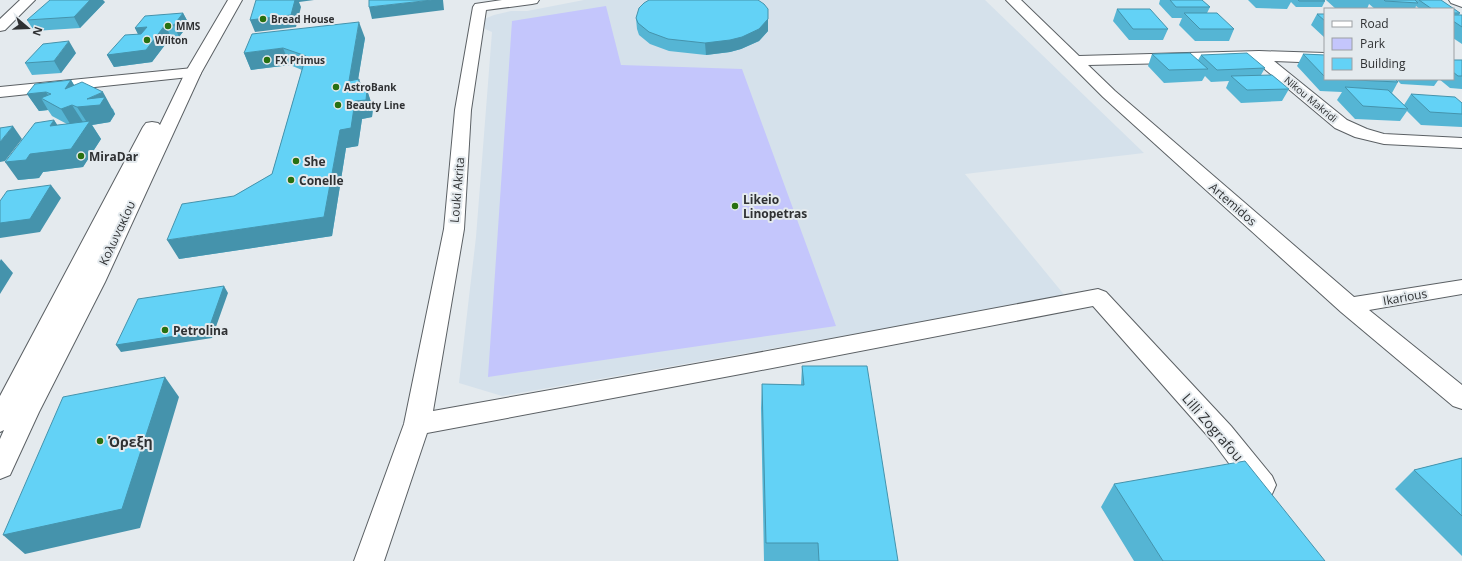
<svg xmlns="http://www.w3.org/2000/svg" width="1462" height="561" viewBox="0 0 1462 561" font-family="'Open Sans',sans-serif">
<rect width="100%" height="100%" fill="#e4eaee"/>
<path fill="#d5e1eb" d="M584 0H985L1144 153 965 174 1066 297 502 396 459 383 476 237 492 32 485 29 484 19 494 15 511 11H527Z"/>
<path fill="#c4c6fc" d="M606 6 621 65 742 69 836 326 488 377 512 21Z"/>
<g fill="none" stroke-linecap="round" stroke-linejoin="round">
<defs>
<path id="minor" d="M20 0H35L5 30 0 31V19Z
M502 0H539L537 3 532 4 486 10 471 110 464 229 433 411 746 355 1098 289 1106 292 1231 426 1272 476 1276 485 1272 494 1262 497 1252 494 1213 442 1093 306 746 373 427 433 384 561H354L404 424 444 229 455 110 473 7 475 4Z
M1006 0H1021L1079 56 1259 51 1325 53V63L1274 61 1347 120 1367 129 1384 134 1462 138V148L1384 144 1355 137 1335 128 1255 61 1088 65 1115 91 1354 297 1462 280V294L1369 310 1462 385V409L1453 406 1341 312 1103 97Z
M1449 0H1462V7L1451 3Z
M193 68 199 70 201 73 199 76 0 97V87Z"/>
<path id="secondary" d="M228 0H242L201 73 105 282 39 412 10 475 0 479V439L4 430 0 432V396L143 127 146 123 152 122 158 123 160 125 185 73Z"/>
</defs>
<use href="#minor" stroke="#5b6064" stroke-width="2"/>
<use href="#secondary" stroke="#5b6064" stroke-width="2"/>
<use href="#minor" fill="#fff" fill-rule="evenodd"/>
<use href="#secondary" fill="#fff" fill-rule="evenodd"/>
</g>
<path fill="#55b5d4" d="M1160 0H1202L1210 7 1207 13 1234 29 1229 41H1195L1179 25 1182 18H1172L1159 4Z
M1248 0H1323L1325 1 1322 7H1296L1291 2 1287 9 1256 8Z
M1326 0H1441L1460 13 1459 15H1462V44L1453 38V9H1420L1416 6 1415 9H1375L1369 4 1367 9H1336Z
M105 2 80 28 34 31 27 20Z
M1117 9 1168 29 1163 40H1129L1113 21Z
M183 13 189 24 179 37H171L152 62 114 67 107 55 138 34 135 28Z
M1317 14H1325V38L1311 25Z
M636 18 768 31 759 41 741 49 730 52 706 55 669 51 650 44 639 35 637 29Z
M365 38 358 79 363 91 367 90 373 108 372 117 362 119 358 146 346 148 332 236 179 259 234 196 272 174 302 70 290 65 251 70 244 53Z
M76 53 61 73 32 75 25 63Z
M1152 54 1198 60 1201 55 1265 68 1261 75 1289 89 1282 101 1241 103 1226 88 1229 81 1211 82 1205 76 1202 81 1164 83 1148 66Z
M1303 54 1325 55V79H1395L1398 82 1392 93 1404 105 1411 94 1462 103V127L1421 125 1407 111 1400 121 1355 119 1337 100 1342 92 1320 91 1297 66Z
M1453 60H1462V89L1450 88 1439 79 1434 86 1401 84 1396 79H1453Z
M71 80 74 85 113 109 115 114 110 122 92 125 101 139 83 167 43 172 39 178 18 180 54 120 57 125 67 124 52 116 48 110 39 111 27 94Z
M802 366 898 561H764L761 408 762 384 801 385Z
M1462 458V556L1395 489 1414 470Z
M1114 484 1325 561H1134L1101 507Z"/>
<path fill="#4593ac" d="M90 0H103L105 2 80 28 74 17Z
M265 0H314L299 2 301 7 296 27 255 32 250 20Z
M432 0H443L444 10 372 19 369 7Z
M183 13 189 24 179 37 174 25Z
M768 19V31L759 41 741 49 730 52 706 55 705 43Z
M359 22 365 38 355 98 349 81Z
M165 25 171 37 152 62 114 67 107 55Z
M147 27 141 40 135 28Z
M69 41 76 53 61 73 54 61Z
M283 48 290 65 251 70 244 53Z
M359 79 365 96 367 90 373 108 372 117 362 119 358 146 346 148 332 236 179 259 167 240 324 217 340 130 357 92Z
M71 80 82 98 65 89Z
M46 92 55 106 41 98 48 110 39 111 27 94Z
M103 92 115 114 110 122 92 125 101 139 83 167 43 172 39 178 18 180 5 162 30 154 88 124 77 107 87 99Z
M72 105 83 122 72 127 61 109Z
M54 120 66 138 50 126Z
M13 126 22 139 5 161 0 162V142Z
M51 185 61 198 40 232 0 238V223Z
M1 259 13 273 0 294V261Z
M224 286 228 293 212 338 121 352 116 345Z
M165 377 179 397 140 528 25 554 3 535Z"/>
<path fill="#63d2f6" stroke="#4593ac" d="M50 0H90L74 17 27 20Z
M256 0H295L291 15 250 20Z
M369 0H432L369 7Z
M649 0H758L764 4 768 9V19L759 29 742 37 730 40 705 43 668 39 649 32 638 23 636 18 639 8 644 3Z
M1170 0H1202L1210 7H1176Z
M1298 0H1323L1325 1H1299Z
M1384 0H1415L1418 3 1385 1Z
M1419 0H1441L1460 13H1453V9H1432Z
M1117 9H1150L1168 29H1133Z
M183 13 174 25H165L146 50 107 55 125 35 141 34 147 27 135 28 145 16Z
M1184 13H1217L1234 29H1200Z
M1317 14H1325V21Z
M1453 15H1462V27L1453 21Z
M359 22 349 81 359 79 357 92 367 90 366 100 355 101 351 128 340 130 324 217 167 240 182 204 234 196 272 174 306 56 283 48 244 53 252 34Z
M69 41 54 61 25 63 43 44Z
M1190 53 1208 69 1169 70 1152 54Z
M1247 53 1265 68 1217 70 1201 55Z
M1303 54 1325 55V77Z
M1453 60H1462V76H1458L1453 72Z
M1272 75 1289 89 1247 90 1231 76Z
M1333 79H1395L1398 82Z
M71 80 65 89 82 82 103 92 87 99 105 97 100 105 77 107 72 105 61 109 41 98 51 94 46 92 27 94 35 84Z
M1345 87 1388 90 1408 109 1363 106Z
M1411 94 1455 97 1462 103V114L1430 112Z
M54 120 50 126 90 121 71 149 30 154 26 160 5 162 35 123Z
M13 126 0 142V128Z
M51 185 30 219 0 223V201L7 191Z
M224 286 208 331 116 345 138 299Z
M802 366H867L898 561H819L818 543H766L762 384 804 385Z
M165 377 122 509 3 535 63 397Z
M1462 458V516L1414 470Z
M1245 461 1325 561H1163L1114 484Z"/>
<g fill="#287011" stroke="#e4eaee" stroke-width="1.5">
<circle cx="263" cy="19" r="4"/>
<circle cx="168" cy="26" r="4"/>
<circle cx="147" cy="40" r="4"/>
<circle cx="267" cy="60" r="4"/>
<circle cx="336" cy="87" r="4"/>
<circle cx="338" cy="105" r="4"/>
<circle cx="81" cy="156" r="4"/>
<circle cx="296" cy="161" r="4"/>
<circle cx="291" cy="180" r="4"/>
<circle cx="735" cy="206" r="4"/>
<circle cx="165" cy="330" r="4"/>
<circle cx="100" cy="441" r="4"/>
</g>
<g text-anchor="middle" dominant-baseline="central" stroke-width="4" stroke-linejoin="round" paint-order="stroke">
<g font-size="10" font-weight="bold" fill="#2f3133" stroke="#e4eaee" text-anchor="start">
<text x="271" y="19">Bread House</text>
<text x="176" y="26">MMS</text>
<text x="155" y="40">Wilton</text>
<text x="275" y="60">FX Primus</text>
<text x="344" y="87">AstroBank</text>
<text x="346" y="105">Beauty Line</text>
</g>
<g font-size="10" fill="#2f3133" stroke="#e4eaee">
<text transform="translate(1311 99) rotate(40)">Nikou Makridi</text>
</g>
<g font-size="12" font-weight="bold" fill="#2f3133" stroke="#e4eaee" text-anchor="start">
<text x="89" y="156">MiraDar</text>
<text x="304" y="161">She</text>
<text x="299" y="180">Conelle</text>
<text x="743" y="199">Likeio<tspan x="743" dy="14">Linopetras</tspan></text>
<text x="173" y="330">Petrolina</text>
</g>
<g font-size="12" fill="#2f3133" stroke="#e4eaee">
<text transform="translate(457 190) rotate(-85)">Louki Akrita</text>
<text transform="translate(1233 204) rotate(41)">Artemidos</text>
<text transform="translate(117 233) rotate(-65)">Κολωνακίου</text>
<text transform="translate(1405 297) rotate(-10)">Ikarious</text>
</g>
<g font-size="14" fill="#2f3133" stroke="#e4eaee">
<text transform="translate(1213 427) rotate(49)">Lilli Zografou</text>
</g>
<g font-size="14" font-weight="bold" fill="#2f3133" stroke="#e4eaee" text-anchor="start">
<text x="108" y="441">Όρεξη</text>
</g>
</g>
<rect x="1324" y="8" width="130" height="72" fill="#e4eaee" stroke="#9ca0a3"/>
<rect x="1332" y="21" width="20" height="6" fill="#ffffff" stroke="#9ca0a3"/>
<text x="1360" y="28" font-size="12" fill="#2f3133">Road</text>
<rect x="1332" y="38" width="20" height="12" fill="#c4c6fc" stroke="#9ca0a3"/>
<text x="1360" y="48" font-size="12" fill="#2f3133">Park</text>
<rect x="1332" y="58" width="20" height="12" fill="#63d2f6" stroke="#9ca0a3"/>
<text x="1360" y="68" font-size="12" fill="#2f3133">Building</text>
<g transform="translate(28 28) rotate(109)" stroke="#e4eaee" stroke-width="3" paint-order="stroke">
<path d="M0-3L7 15L0 10L-7 15Z" fill="#2f3133"/>
<text y="-6" font-size="11" font-weight="bold" text-anchor="middle" fill="#2f3133">N</text>
</g>
</svg>
